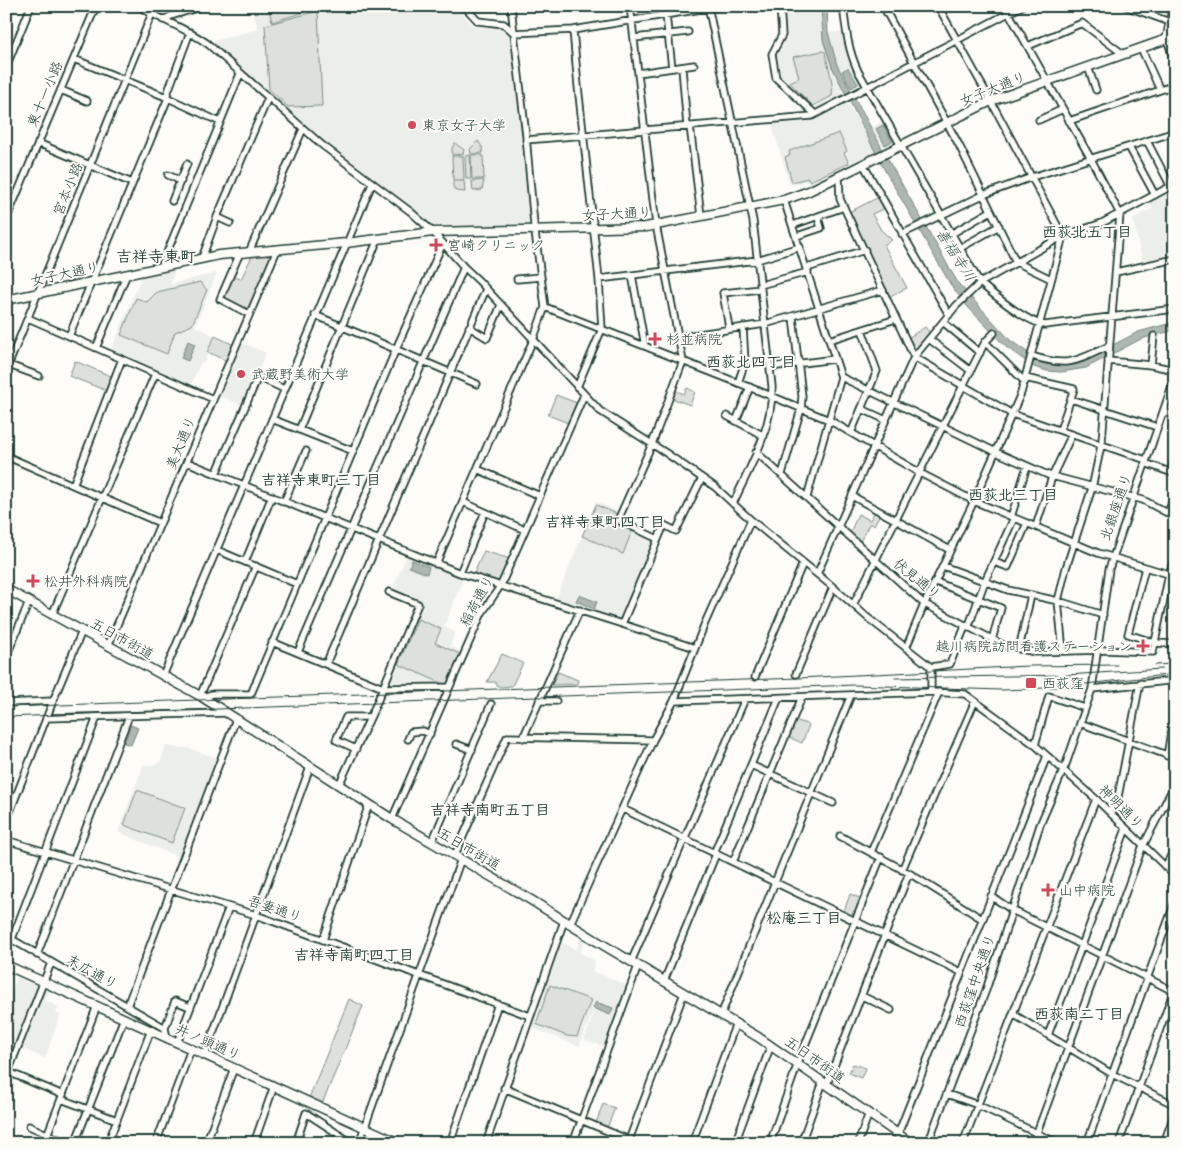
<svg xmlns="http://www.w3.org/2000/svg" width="1181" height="1149" viewBox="0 0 1181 1149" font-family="'Comic Neue','Klee One',sans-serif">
<rect width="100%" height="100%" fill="#fdfcf7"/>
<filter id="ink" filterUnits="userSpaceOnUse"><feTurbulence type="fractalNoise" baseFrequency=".02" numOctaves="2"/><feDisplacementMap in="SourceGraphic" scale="10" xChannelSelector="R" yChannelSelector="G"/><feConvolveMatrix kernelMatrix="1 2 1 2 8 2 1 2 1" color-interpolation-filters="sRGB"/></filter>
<g filter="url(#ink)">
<path fill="#eceee9" d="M251 6H458L469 22 475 27H494L501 29 508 33 512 38 521 111 531 225 432 226 397 197 371 180 318 139 210 42 258 29Z
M781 6H821V32H843L849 57 864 87 816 111 778 77 774 54 785 35Z
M845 101 847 102 871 143 878 139 872 128 883 121 895 142 894 144 884 149 879 141 872 146 875 154 809 187 806 181 790 185 771 122 813 118Z
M1172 188 1175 191V257L1143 263 1133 219 1152 209 1149 200Z
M176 268 170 284 217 273 195 326 214 336 204 363 201 362 190 387 111 351 142 275Z
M240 342 266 353 242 405 217 395Z
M596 502 620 512 616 521 654 539 655 541 620 621 556 599Z
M407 555 464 577 444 627 455 632 450 646 463 652 448 686H390L388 683 421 603 392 591Z
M166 746 179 748H187L218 758 181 858 118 832 144 764 150 766 160 763Z
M581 937 585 940 580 953 595 961 592 971 629 986 606 1047 584 1040 594 1013 593 1012 579 1046 529 1027 560 941 576 950Z
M17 977 49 991 45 1001 59 1007 56 1013 60 1015 45 1058 15 1046 11 1058 6 1055V1004Z"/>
<path fill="#dde0db" stroke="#7e8e88" d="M268 6H304L305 12 272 22Z
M318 11 322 106 288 107 269 89 265 25Z
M822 51 825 52C828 66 834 83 832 96L813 106 789 82 797 79 799 77 793 57Z
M839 133 847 151 844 153 849 163 810 181 808 178 792 182 785 157 790 155 789 151Z
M478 141 482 147 483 153 471 154 470 149Z
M455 143 464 150 463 154 452 155V148Z
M470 155 471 179H466L465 156Z
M471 155H483L484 179H472Z
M452 156H463L464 180H453Z
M484 180 482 190 473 191 472 181Z
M453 181H464L465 192 456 191 453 187Z
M879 197 885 208 872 214 881 230 892 240 884 245 907 288 888 297 849 212Z
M268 254 271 257 249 310 245 311 223 299V296L232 276 241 279 252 256Z
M200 282 207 290 192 325 175 332 167 354 121 335 136 298 147 302 157 292Z
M925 327 930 333 913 351 908 338Z
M215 336 234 345 227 361 207 352Z
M75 361 113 377 107 391 69 376Z
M687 388 695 392 690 405 671 398 674 390 684 394Z
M556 395 577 403 568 423 548 415Z
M596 505 617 514 615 522 632 531 623 554 582 536Z
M875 511 880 514 874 525 869 524 860 542 850 533 858 514 870 520Z
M484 551 510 559 499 581 474 573Z
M418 619 441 629 435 643 460 654 446 685 398 664Z
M502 654 523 663 512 686 500 687 496 684 495 682H487Z
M558 672 578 680 577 684 552 685Z
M795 720 809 725 802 743 788 737Z
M137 790 185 808 172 843 124 825Z
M850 894 862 899 857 911 854 910 851 917 843 914Z
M550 985 591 1000 577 1037 567 1036 536 1024Z
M349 999 363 1006 322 1104 309 1098Z
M853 1064 866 1068 861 1078 849 1073Z
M603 1104 615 1108 607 1128 596 1123Z"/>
<path fill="#aeb8b1" stroke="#75877f" d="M821 6H827L828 32 837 65 891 165 958 283 1011 341 1037 359 1082 361 1138 332 1175 322V330L1141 339 1086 368 1061 372 1047 371 1034 367 1006 347 967 306 952 287 884 169 832 67 823 40Z
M848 68 858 84 851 88 842 71Z
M883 125 892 141 885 145 876 129Z
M188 341 195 344 188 361 181 358Z
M412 560 429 567 427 574 409 567Z
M579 595 597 602 594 609 576 601Z
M131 725 138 728 131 745 124 743Z
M596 1002 613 1008 610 1015 593 1008Z"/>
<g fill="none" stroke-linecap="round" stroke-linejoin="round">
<defs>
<path id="minor" d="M138 6C161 20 186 28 208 44L322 145 411 212 433 232 464 267 479 281 600 411 666 453 715 487 751 520 833 587 868 618 927 664 931 667 950 664 964 629V626
M511 6 514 33 573 30 720 6
M630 6 656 225 683 361 652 444 618 520 658 539
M665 6 672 68
M708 6 753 221 772 386C773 429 750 466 733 504
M780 6 782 35 772 54 776 78 815 114
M843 6C846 30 848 50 858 71L980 283C994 295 1027 322 1045 325L1175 309
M883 6 959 145 1016 262 1051 279
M1005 6 1091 159 1120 214 1102 441 1092 488 1066 568 1058 601 1063 651
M1125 6 1170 22
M163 20 171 16 203 6
M573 30 578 86 599 279 602 329 577 387
M1175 36 1167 39 1175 63
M634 38 688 32
M1028 46 1082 23 1123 54
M1141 48 1160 90
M74 59 166 97 220 122
M6 67 31 6
M1088 67 1096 90
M682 68 687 126
M638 73 694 65
M61 90 87 101
M166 97 190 32
M1039 120 1063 109
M1069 121 1175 85
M690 126 701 216
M526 140 812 116 1022 6
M1147 141 1171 187
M38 143 132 183
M1129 147 1155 195
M863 164 949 315
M168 175 181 181
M839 177 840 199 914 357 1012 414 1146 460
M784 200 841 377 807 497
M172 201 187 164
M217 217 230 223
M6 220 96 6
M793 225 844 207
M902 234 983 195 1032 177 1175 132
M951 234 991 211
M797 236 821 228 818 217
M960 248 999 226
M249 252 303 129
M240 253 220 299 249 314
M202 258 217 217 268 98
M161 267 240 74
M807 268 865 250
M1116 272 1175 259
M632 275 645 346
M517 279 541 277
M599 279 757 260 800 247
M760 285 808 272
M545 307 764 393 829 420 920 473 974 501 1098 553 1175 576
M315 315 477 384
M28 318 213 399
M943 322 980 353
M469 327 487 338 501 305
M729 328 723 293 761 289
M69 336 168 98
M679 337 765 324 883 290
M929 339 971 371
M829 340 896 319
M985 342 1025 382
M96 348 127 274
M1032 356C1069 368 1076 361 1109 346
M1108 361 1151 365 1175 370
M9 365 39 376
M1151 365 1154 336
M770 367 835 359
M6 371 155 6
M841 377 996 452 1048 475 1143 500 1175 517
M1025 378 1074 389 1060 430
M738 383 745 362 743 327
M1071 399 1157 427
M862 409 886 420
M1163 412 1175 415
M727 416 764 436
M272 419 353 451
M736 421 750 387
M299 430 378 239
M851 433 877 371 862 330
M756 452 923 603 1003 645 1035 652 1103 650 1153 652 1169 574 1175 557
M6 456 160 523
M187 462 460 573 622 624 695 648
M1145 463 1175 474
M477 469 540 496
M1170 472 1175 459
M216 474 258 377 284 389
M782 474 801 409 802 396 793 317
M73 485 122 359
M852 496 950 550
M284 502 306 451
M463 502 525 530
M1168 513 1175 494
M1011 517 1027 466
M1036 526 1052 477 1072 434
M217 550 297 584
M245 562 272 496
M994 562 1008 567 1027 523
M436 564 533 340 545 307 534 225 526 136 514 33 504 24 478 21 464 6
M943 566 1008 590 1058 601 1103 615
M1145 568 1128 634 1155 643 1175 644
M460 573 485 512
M817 574 914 357 956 306 980 283 1063 236 1102 223 1175 184
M936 582 1001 608 992 640
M853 605 985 342 994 333
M52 615 155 374
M622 624 664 525 676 531 702 478
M968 628 985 581 1014 518
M272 642 383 688 449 687
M108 646 277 250
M906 648 923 607 974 501 1021 393 1063 236 992 103 938 6
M1019 649 1031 595
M298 652 464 267
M6 657 29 602
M326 664 486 289
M931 667V692
M796 674 833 587
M163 676 372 184
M755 677 803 563
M1092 689 1168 681 1175 682
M200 696 256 566
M202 697 213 694H251L396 349 443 243
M539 701H556
M674 701 931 692 965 694 1035 745 1096 799 1175 876
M6 703 53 701 82 631
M46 718 226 713
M1080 723 1175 758
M523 738 580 610
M408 739 411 732 423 731 430 734
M456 744 472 750
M1035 745 1049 696 1085 708
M356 749 336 740 346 717H370
M1167 756 1175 708
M751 765 833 803
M339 785 375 707 418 604 389 592
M623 809 961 972
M1108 811 1115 805 1118 797 1140 683
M392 819 482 613 501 585 584 395
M6 822 53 701
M840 836 909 873 982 919
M6 840 256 915 530 1016
M432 842 491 704
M871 852 939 692
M714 853 779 698
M455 855 507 737 653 740
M733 862 802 697
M1165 867 1175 848
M902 870 975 701
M991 896 1012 910 1175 992
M570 924 653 740 674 701 705 623 751 520
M6 936 165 1028
M12 939 97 717
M323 940 369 804
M37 955 129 716
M631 962 745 699
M664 981 716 854
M862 996 891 1010
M127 1006 236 719
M1013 1014 1112 1074 1175 1105
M721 1015 851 695
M1048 1035 1126 829
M167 1038 165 1028 175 1001 190 1007
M177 1043 229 907
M205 1055 310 767
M6 1071 63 1095
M8 1072 51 963
M827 1084 909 873
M504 1088 629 1140 628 1143
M947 1094 978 1105 1057 1143
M61 1099 117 1120
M29 1126 67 1143
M898 1134 1047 756
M44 1143 97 1006
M75 1143 124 1018
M108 1143 151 1030
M156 1143 191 1049
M206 1143 234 1068
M254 1143 274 1086
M296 1143 306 1113 352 1143
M359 1143 461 859
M450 1143 498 1004
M486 1143 564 921
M573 1143 638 966
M634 1143 629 1140 684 993
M692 1143 736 1023
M735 1143 771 1045
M770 1143 799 1060 881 857
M801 1143 823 1082
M858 1143 869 1113
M928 1143 986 990 1040 825 1066 764 1092 689 1109 569 1175 377
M963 1143 1096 799
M1033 1143 1142 848 1175 784
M1087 1143 1175 902
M1119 1143 1175 987
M1164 1143 1175 1112"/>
<path id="major" d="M6 300 219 255 346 243 433 232 646 227 784 200 809 191 991 101 1167 39 1174 6
M6 589 202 697 392 819 531 900 595 940 758 1037 911 1143
M6 965 399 1143"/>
</defs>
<use href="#minor" stroke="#1f3d34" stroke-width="9"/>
<use href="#major" stroke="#1f3d34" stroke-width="11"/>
<use href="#minor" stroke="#fdfcf7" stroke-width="5.5"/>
<use href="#major" stroke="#fdfcf7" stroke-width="8"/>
<path stroke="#1f3d34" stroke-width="1" d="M1155 665 1175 664
M895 678 1066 675 1162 669
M6 707 799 678 1028 666 1117 665
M6 717 855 685 1001 690 1030 689 1068 686 1175 674"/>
</g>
</g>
<g fill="#d1495b" stroke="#fdfcf7" stroke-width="2">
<circle cx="412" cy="125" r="5"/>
<path d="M433.5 237.5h5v5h5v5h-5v5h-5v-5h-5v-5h5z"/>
<path d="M652.5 331.5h5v5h5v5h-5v5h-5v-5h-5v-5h5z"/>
<circle cx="241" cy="374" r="5"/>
<path d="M30.5 573.5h5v5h5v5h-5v5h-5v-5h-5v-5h5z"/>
<path d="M1140.5 638.5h5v5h5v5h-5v5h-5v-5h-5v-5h5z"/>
<rect x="1025" y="677" width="12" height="12" rx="2.5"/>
<path d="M1045.5 882.5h5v5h5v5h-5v5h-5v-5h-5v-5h5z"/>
</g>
<g text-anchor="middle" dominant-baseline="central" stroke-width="4" stroke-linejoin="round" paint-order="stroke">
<g font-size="14" fill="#1f3d34" stroke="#fdfcf7">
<text transform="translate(993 89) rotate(-22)">女子大通り</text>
<text transform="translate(45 94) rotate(-67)">東十一小路</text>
<text transform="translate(68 189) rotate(-68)">宮本小路</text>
<text transform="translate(617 214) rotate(-3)">女子大通り</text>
<text transform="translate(65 274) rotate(-12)">女子大通り</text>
<text transform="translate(181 443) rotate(-67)">美大通り</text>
<text transform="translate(1116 507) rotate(-71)">北銀座通り</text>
<text transform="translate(917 579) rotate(39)">伏見通り</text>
<text transform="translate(477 601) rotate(-62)">稲荷通り</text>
<text transform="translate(122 639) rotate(29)">五日市街道</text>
<text transform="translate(1121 807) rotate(45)">神明通り</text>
<text transform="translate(469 849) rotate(30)">五日市街道</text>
<text transform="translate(275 909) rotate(19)">吾妻通り</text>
<text transform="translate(92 972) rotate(29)">末広通り</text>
<text transform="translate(975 981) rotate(-71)">西荻窪中央通り</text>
<text transform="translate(208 1042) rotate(24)">井ノ頭通り</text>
<text transform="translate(815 1060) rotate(35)">五日市街道</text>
</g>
<g font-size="14" fill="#1f3d34" stroke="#fdfcf7" text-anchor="start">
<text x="422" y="125">東京女子大学</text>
<text x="447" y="245">宮崎クリニック</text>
<text x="666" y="339">杉並病院</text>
<text x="251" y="374">武蔵野美術大学</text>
<text x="44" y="581">松井外科病院</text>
<text x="1132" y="646" text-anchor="end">越川病院訪問看護ステーション</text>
<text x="1042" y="683">西荻窪</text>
<text x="1059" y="890">山中病院</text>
</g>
<g font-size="15" font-weight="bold" fill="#1f3d34" stroke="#fdfcf7">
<text x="1087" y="232">西荻北五丁目</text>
<text x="751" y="362">西荻北四丁目</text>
<text x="321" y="480">吉祥寺東町三丁目</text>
<text x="1013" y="495">西荻北三丁目</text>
<text x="605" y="522">吉祥寺東町四丁目</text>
<text x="490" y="810">吉祥寺南町五丁目</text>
<text x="804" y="918">松庵三丁目</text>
<text x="354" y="955">吉祥寺南町四丁目</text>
<text x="1079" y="1014">西荻南二丁目</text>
</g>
<g font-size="15" font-style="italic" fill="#435c53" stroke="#fdfcf7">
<text transform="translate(956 255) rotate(58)">善福寺川</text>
</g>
<g font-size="16" font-weight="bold" fill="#1f3d34" stroke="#fdfcf7">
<text x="156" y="257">吉祥寺東町</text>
</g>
</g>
<rect width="1181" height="1149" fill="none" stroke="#fdfcf7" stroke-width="25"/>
<rect x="12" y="12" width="1156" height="1124" fill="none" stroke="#1f3d34" stroke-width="2" filter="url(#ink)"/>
</svg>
